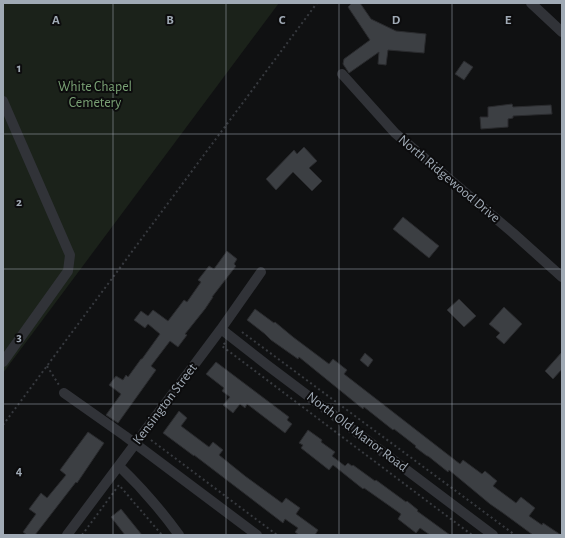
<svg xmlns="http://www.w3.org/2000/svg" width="565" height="538" viewBox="0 0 565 538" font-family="'Alegreya Sans',sans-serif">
<rect width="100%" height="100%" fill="#101112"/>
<path fill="#1b221a" d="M3 3H279L3 373Z"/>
<path fill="#3c3f43" stroke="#2a2b2e" d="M352 3H360L371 19 396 31 426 34 424 53 388 50 386 65 378 64 379 52 349 73 343 64 344 59 370 40 348 7Z
M464 61 473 67 464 80 455 74Z
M512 104 513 107 551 105 552 114 513 116V118L508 119V127L481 129 480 117H488V107Z
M304 147 317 161 309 168 322 181 312 191 293 172 276 190 266 179 294 150 297 154Z
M403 217 439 246 429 258 393 229Z
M227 251 237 259 234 264 236 266 212 297H213L205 309 185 334 187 335 178 347 170 341 151 366 156 370 118 423 106 415 121 394 109 385 116 376 123 380 126 375 128 377 141 359H142L160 334 148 324 145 328 134 320 141 311 148 316 153 310 168 321 184 300 187 302 201 282 198 280 209 266 214 269Z
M459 299 476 316 464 327 447 310Z
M504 307 522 324 504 344 496 337 500 333 489 324Z
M255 309 274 323 275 322 293 337 329 364 333 359 347 370 344 374 460 464 463 460 482 474 485 471 497 481 493 486 516 503 521 497 535 508 529 516 542 525 543 523 561 535H533L503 513 490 504 449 470 448 472 428 456H427L415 447 416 446 394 429 393 430 364 407 363 409 299 357 298 359 271 340 265 334 247 320Z
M562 352V369L553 379 545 371Z
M365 353 373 360 368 367 360 360Z
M216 362 289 417 287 420 292 424 285 433 247 404 245 408 240 404 233 413 223 405 230 397 222 391 224 388 206 374Z
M179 411 187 418 181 426 209 447 213 442 223 450 219 455 245 476 282 503 286 498 300 508 296 514 318 530 315 535H299L295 532 298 528 285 519 283 523 194 455V456L163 433Z
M308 430 322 440 321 442 335 452 332 456 345 466 348 463 352 466 353 465 375 481 376 480 406 502 407 501 418 510 417 511 450 535H430L420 528 416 533 398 519 401 514 364 488 363 489 333 465 329 470 301 448 303 445 299 443Z
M88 432 104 443 77 483 76 482 35 535H27L23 532 36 514 29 509 41 493 47 498 66 475 60 470Z
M121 509 142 535H125L111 517Z"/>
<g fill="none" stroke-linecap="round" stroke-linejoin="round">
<path stroke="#373a3f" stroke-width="2" stroke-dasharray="2 3" stroke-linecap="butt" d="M242 332 515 535
M225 343 222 346 472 535
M47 366 59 385
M3 425 317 3
M151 440 277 535
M82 535 119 485 162 535"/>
<path stroke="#313338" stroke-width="10" d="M531 3 562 32
M342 74 395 133 513 233 562 277
M3 101 70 255 68 271 3 362
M221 329 267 365 493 535
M64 393 125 436 257 535
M119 466C141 487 161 510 179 535
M67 535 221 329 261 272"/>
</g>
<path fill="none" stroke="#a0aab5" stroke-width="1" stroke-opacity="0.55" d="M113 3V535M226 3V535M339 3V535M452 3V535M3 134H562M3 269H562M3 404H562"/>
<g text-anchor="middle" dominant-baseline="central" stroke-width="4" stroke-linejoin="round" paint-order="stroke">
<g font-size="14" fill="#7aa275" stroke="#0c0c0d">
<text x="95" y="87">White Chapel<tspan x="95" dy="16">Cemetery</tspan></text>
</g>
<g font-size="14" fill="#a0aab5" stroke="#0c0c0d">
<text transform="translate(449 179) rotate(40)">North Ridgewood Drive</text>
<text transform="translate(165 404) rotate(-53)">Kensington Street</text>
<text transform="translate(357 432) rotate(37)">North Old Manor Road</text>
</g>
</g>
<g font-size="13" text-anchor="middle" font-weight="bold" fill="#a0aab5" stroke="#0c0c0d" stroke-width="4" stroke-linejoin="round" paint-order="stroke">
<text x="56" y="24">A</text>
<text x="170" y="24">B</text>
<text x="282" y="24">C</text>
<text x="396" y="24">D</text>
<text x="508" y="24">E</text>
<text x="19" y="72">1</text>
<text x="19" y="206">2</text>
<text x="19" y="341">3</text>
<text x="19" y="475">4</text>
</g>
<rect width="565" height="538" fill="none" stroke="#a0aab5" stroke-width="8"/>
</svg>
